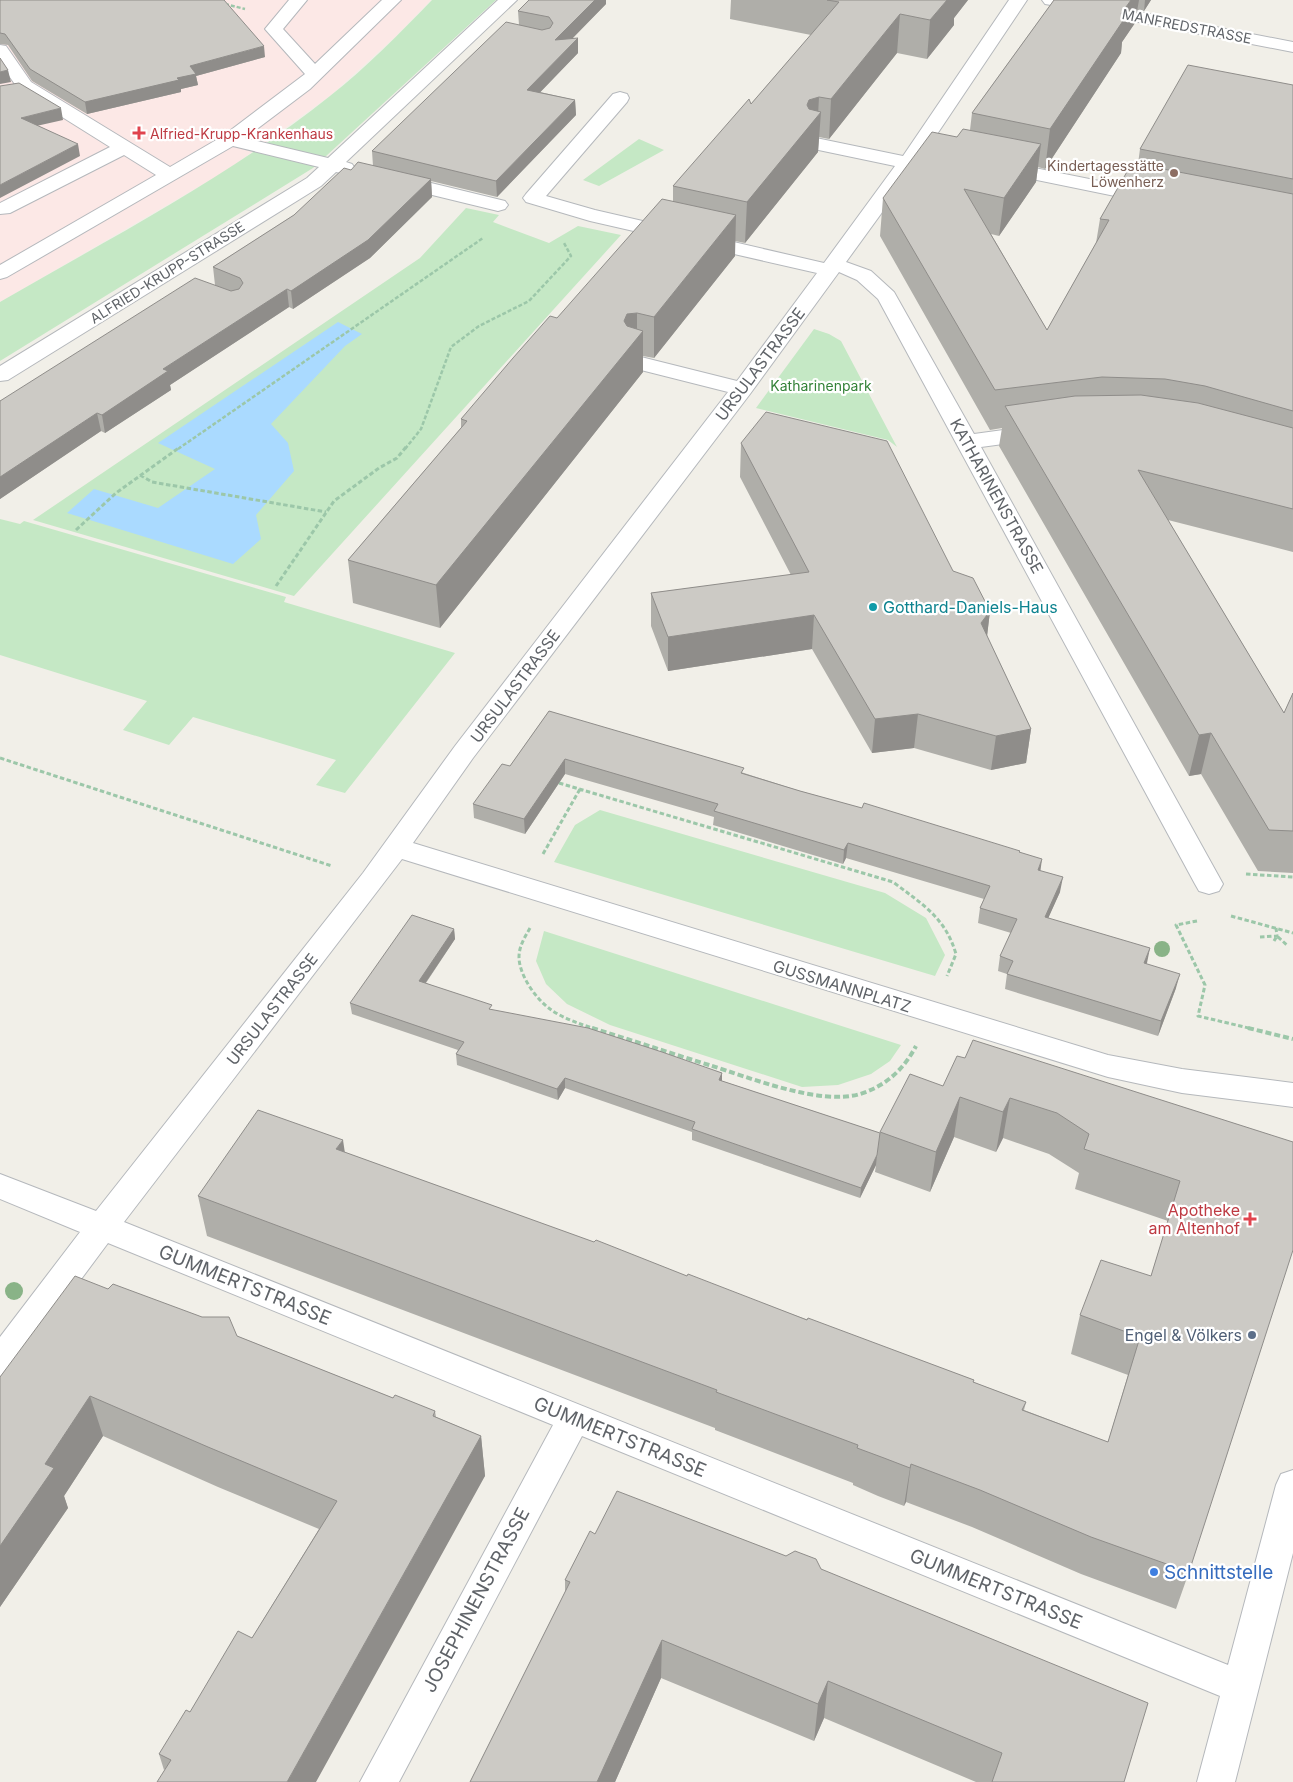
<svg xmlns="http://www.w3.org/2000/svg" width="1293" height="1782" viewBox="0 0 1293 1782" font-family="Inter,sans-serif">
<rect width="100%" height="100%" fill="#f1efe8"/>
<path fill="#fce8e6" d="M0 0H431L395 37 331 95 224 172 0 302Z"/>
<path fill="#c5e8c5" d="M432 0H496L313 168 0 361V302C112 237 229 177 330 96 367 67 400 33 432 0Z
M639 139 664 150 599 186 583 180Z
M466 208 499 215 493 222 549 243 578 226 621 235 294 596 33 520 420 258Z
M814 329 829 334 841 341 897 447 888 440 756 408Z
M0 519 20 524 24 521 286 597 284 602 455 653 345 793 316 785 336 760 193 717 169 745 123 730 147 701 0 655Z
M600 810 885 893 926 918 945 955 935 976 554 862 575 825Z
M544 931 901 1045 890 1061 871 1074 838 1085 802 1087 610 1025 567 1004 546 984 536 961Z"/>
<path fill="#aadaff" d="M338 322 362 334 345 346 271 424 288 443 294 471 256 515 261 539 233 564 67 513 94 489 158 508 215 469 158 443Z"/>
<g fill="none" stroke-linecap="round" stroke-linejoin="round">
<defs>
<path id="minor" d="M289 0H307L283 29 315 64 382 0H401L310 89 245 138 328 158 498 0H517L346 162 352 164 355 168 352 172 345 174 336 172 321 186 8 380 0 381V366L307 178 319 167 233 146 7 277 0 279V265L156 175 124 155 10 213 0 214V203L110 147 19 90 0 63V45L6 46 31 82 170 167 223 136 305 74 265 29Z
M1009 0H1027L915 167 846 262 871 271 894 292 974 434 1039 425 1047 427 1050 432 1047 437 1039 439 981 447 1223 884 1219 891 1209 894 1199 891 1195 884 878 299 857 280 839 272 750 394 473 758 413 843 1108 1055 1182 1069 1293 1083V1107L1182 1093 1108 1077 402 859 124 1222 1228 1665 1276 1485 1281 1474 1293 1470V1553L1235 1782H1197L1220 1696 582 1436 399 1782H360L553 1425 108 1243 12 1372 0 1376V1337L80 1232 0 1199V1174L96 1211 363 873 455 746 728 392 629 367 626 362 629 357 637 356 737 381 817 273 590 221 526 202 523 198 526 194 613 94 620 92 627 94 629 98 627 102 546 196 595 210 824 263 895 166 809 148 807 144 809 140 816 138 903 156Z
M1042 0H1078L1293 42V52L1051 5 1045 4Z
M1000 161 1154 192 1161 194 1164 198 1161 202 1154 204 993 171 990 167 993 163Z
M394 174 505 201 508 205 505 209 498 211 387 184 384 180 387 176Z"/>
</defs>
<use href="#minor" stroke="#b5b8bc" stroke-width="2"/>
<path stroke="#9cc7a9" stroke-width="2.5" stroke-dasharray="4 2" stroke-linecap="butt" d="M225 4 245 9
M178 449 483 238
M405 449 421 429 451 347 479 326 529 301 571 256 564 243"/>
<path stroke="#9cc7a9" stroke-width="3" stroke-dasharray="4.5 2.5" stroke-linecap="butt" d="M140 475 152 482 326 512
M76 530 116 493 180 447
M276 586 334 501 379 468 397 458 406 447
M0 758 332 866
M559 783 893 882C922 904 945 917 956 954L947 976
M543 854 580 789
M1246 874 1293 877
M1231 916 1293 933
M1197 921 1176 925 1205 985 1198 1016 1253 1029
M530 928C525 937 519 946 519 957 519 975 536 999 550 1009 562 1018 582 1025 596 1029
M1260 937 1277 936 1276 928
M1274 941 1277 936 1288 946"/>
<path stroke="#9cc7a9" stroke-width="4" stroke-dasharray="6 3" stroke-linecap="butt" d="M592 1028C631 1040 670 1053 709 1065 748 1077 820 1106 860 1094 886 1086 904 1069 916 1046
M1248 1028 1293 1039"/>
<use href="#minor" fill="#fff" fill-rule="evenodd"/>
</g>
<g fill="#89b387">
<circle cx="1162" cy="949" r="8"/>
<circle cx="14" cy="1291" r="9"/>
</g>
<path fill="#afaea9" d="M0 0 265 57 196 76 198 85 181 89V92L87 114 32 81 8 45 0 44Z
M731 0H968L954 18V25L927 59 897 53 829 139 819 137 818 152 745 243 735 241V256L654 358 643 356V372L440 628 353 603 348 560 461 428V419L557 318 673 201V186L751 104 811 35 730 19Z
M1054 0H1151L1144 11 1137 10 1135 23 1122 42 1121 53 1045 169 1038 167 1036 182 999 236 991 234 1047 330 1096 243 1100 219 1138 164 1140 149 1293 85V552L1168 520 1284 713 1293 693V873L1258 871 1201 774 1189 776 999 446 1002 428 990 430 880 236 883 198 957 137 970 130 972 113Z
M606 4 572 39 578 53 540 92 575 100 576 115 497 197 431 181 432 197 370 258 293 309 289 307 170 385 171 390 105 433 101 431 0 499V401L215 285 213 267 294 215 351 170 373 166 372 151 519 25 518 11Z
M741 443 953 571 990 611 987 636 1031 729 1026 763 991 770 914 748 872 753 812 649 668 671 651 626V593L791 575 740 477Z
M549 711 744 773 800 791 1019 852 1040 871 1060 892 1048 918 1146 964 1176 988 1158 1036 1005 989 1007 974 998 971 1000 956 1011 933 978 923 980 908 984 899 846 858 843 864 713 825 714 817 565 774 525 834 474 818 473 804 510 766Z
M454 929 455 939 426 983 492 1010 722 1073V1081L880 1133V1132L943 1086 1293 1142 1189 1572 1176 1609 1081 1574 972 1527 906 1502 904 1506 878 1496 853 1485V1483L715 1430V1428L207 1236 198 1196 344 1152 974 1380 973 1382 1026 1402 1024 1410 1108 1442 1128 1375 1071 1354 1080 1315 1151 1276 1168 1221 1075 1189 1079 1173 1049 1154 1003 1138 996 1152 954 1137 930 1192 875 1172 876 1165 860 1198 692 1140V1132L565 1088 558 1100 457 1065 456 1054 458 1050 352 1014 350 1003Z
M108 1289 237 1336 393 1398 435 1411 436 1417 481 1436 485 1476 164 1770 159 1754 252 1638 319 1529 218 1487 103 1436 64 1496 68 1508 0 1607V1377Z
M595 1534 821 1569 1124 1782H976L824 1718 814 1741 661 1678 615 1782H470L565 1592V1580Z"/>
<path fill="#8f8d8a" d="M595 0H606V4L556 55 555 40Z
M947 0H968L954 18V25L927 59 930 20Z
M1131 0H1139L1135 23 1122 42 1121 53 1045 169 1050 129 1121 14Z
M1145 0H1151L1144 11Z
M900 14 897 53 829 139 831 99Z
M578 38V53L528 105 527 90Z
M264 46 265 57 196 76 198 85 181 89V92L87 114 85 102 177 78 190 66Z
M8 70 11 82 0 84V72Z
M819 97 818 116 821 112 818 152 745 243 747 202 807 105 809 100Z
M575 100 576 115 497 197 496 181Z
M61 108 63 120 23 129 21 118Z
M78 144 80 156 0 198V185Z
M1041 144 1036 182 999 236 1004 198Z
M431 179 432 197 370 258 293 309 291 291Z
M736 215 735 256 654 358V317Z
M287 289 289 307 170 385 171 390 105 433 102 415 163 369Z
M637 313V337L643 331V372L440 628 436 585 624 321 627 314Z
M97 413 101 431 0 499V477Z
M990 611 986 645 981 623Z
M814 615 812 649 668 671V637Z
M918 714 914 748 872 753 875 719Z
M1031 729 1026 763 991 770 996 736Z
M1211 733 1201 774 1189 776 1199 735Z
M565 759V774L525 834 524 819Z
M848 843 846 858 843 864 844 850Z
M1042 859 1040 874 1038 870Z
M1063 877 1060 892 1042 932 1045 917Z
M454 929 455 939 420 991 419 981Z
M1150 948 1147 963 1141 978 1144 963Z
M1180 974 1176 988 1158 1036 1161 1021Z
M722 1073V1084L719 1080Z
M565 1078V1088L558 1100 557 1089Z
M960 1097 954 1137 930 1192 936 1152Z
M1010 1098 1003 1138 996 1152 1003 1112Z
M343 1140 349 1180 336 1149Z
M877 1155 876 1165 860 1198 861 1188Z
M90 1396 103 1436 64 1496 68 1508 0 1607V1546L45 1464Z
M481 1436 485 1476 316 1782H287Z
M911 1464 906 1502 904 1506 910 1468Z
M662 1640 661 1678 615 1782H597Z
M828 1681 824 1718 814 1741 818 1704Z"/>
<path fill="#cccac5" stroke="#8f8d8a" d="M0 0H224L264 46 190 66 196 74 177 78 179 80 85 102 30 69 5 34 0 33Z
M529 0H595L555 40 578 38 527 90 575 100 496 181 372 151 506 22 542 30 550 28 553 23 549 17 518 11Z
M827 0H947L930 20 900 14 831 99 819 97 809 100 807 105 809 109 821 112 747 202 673 186 749 99 751 104 839 2Z
M1054 0H1131L1121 14 1127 15 1050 129 972 113Z
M0 58 8 70 0 72Z
M1188 65 1293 85V179L1140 149Z
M19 83 61 108 21 118 78 144 0 185V86Z
M963 129 1041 144 1004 198 964 189 1047 330 1109 220 1100 219 1132 163 1293 194V411L1205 386 1165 379 1102 377 995 390 883 198 932 132 957 137Z
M358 162 431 179 368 240 291 291 287 289 163 369 168 371 102 415 97 413 0 477V401L195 278 231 291 239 289 243 283 240 278 213 267 294 215 344 168 351 170Z
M662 199 736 215 654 317 637 313 627 314 624 321 627 326 643 331 436 585 348 560 467 421 461 419 513 358 550 316 557 318Z
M1141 395 1198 403 1293 428V509L1138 470 1284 713 1293 693V831L1269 830 1211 733 1199 735 1005 406 1075 396Z
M766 412 887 441 953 571 973 578 990 611 981 623 1031 729 996 736 918 714 875 719 814 615 668 637 651 593 809 572 741 443Z
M549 711 744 768 741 773 800 791 862 808 864 803 1020 851 1019 852 1042 859 1038 870 1063 877 1045 917 1150 948 1144 963 1180 974 1161 1021 1007 974 1013 961 1000 956 1017 919 980 908 990 886 848 843 844 850 714 811 718 804 565 759 524 819 473 804 502 764 510 766Z
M412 915 454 929 419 981 492 1005 489 1009 588 1028 662 1052 722 1073 719 1080 880 1133 877 1155 861 1188 692 1129 695 1122 565 1078 557 1089 456 1054 464 1042 350 1003Z
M973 1040 1293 1142V1250L1189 1572 1091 1537 980 1490 911 1464 910 1468 884 1458 857 1448 858 1445 716 1392 717 1390 198 1196 258 1110 343 1140 336 1149 594 1242 596 1240 687 1276 688 1274 807 1320 808 1318 974 1380 973 1382 1026 1402 1022 1410 1108 1442 1140 1337 1080 1315 1101 1260 1151 1276 1180 1181 1084 1149 1089 1134 1057 1113 1010 1098 1003 1112 960 1097 936 1152 880 1132 910 1074 943 1086 957 1056 965 1058Z
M75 1276 108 1289 113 1284 202 1317H229L237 1336 393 1398 395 1395 435 1411 433 1416 481 1436 287 1782H157L171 1760 159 1754 186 1710 190 1712 238 1631 252 1638 337 1501 208 1447 90 1396 45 1464 54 1468 0 1546V1377Z
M617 1491 786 1556 795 1551 816 1559 821 1569 1148 1703 1124 1782H992L1002 1753 828 1681 818 1704 662 1640 597 1782H470L570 1582 565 1580 590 1531 595 1534Z"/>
<g fill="#e0444e" stroke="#fff" stroke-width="2">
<path d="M136.5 125.5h5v5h5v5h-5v5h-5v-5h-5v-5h5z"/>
<path d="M1247.5 1211.5h5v5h5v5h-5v5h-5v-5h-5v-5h5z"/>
</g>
<circle fill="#8d6e63" stroke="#fff" stroke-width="2" cx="1174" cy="173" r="5"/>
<circle fill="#0f9aa8" stroke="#fff" stroke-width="2" cx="873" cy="607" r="5"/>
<circle fill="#5c6f8a" stroke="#fff" stroke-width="2" cx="1252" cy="1335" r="5"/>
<circle fill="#3f7fe0" stroke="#fff" stroke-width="2" cx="1154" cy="1572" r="5"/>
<g text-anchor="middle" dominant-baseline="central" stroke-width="4.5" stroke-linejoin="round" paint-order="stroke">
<g font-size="14" fill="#5f6368" stroke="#fff">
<text transform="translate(1187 26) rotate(11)">MANFREDSTRASSE</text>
<text transform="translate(167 272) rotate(-32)">ALFRIED-KRUPP-STRASSE</text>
</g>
<g font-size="14" fill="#be3a42" stroke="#fff" text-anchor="start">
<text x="150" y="133">Alfried-Krupp-Krankenhaus</text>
</g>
<g font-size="14" fill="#785e54" stroke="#fff" text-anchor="end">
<text x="1164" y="165">Kindertagesstätte<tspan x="1164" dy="16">Löwenherz</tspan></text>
</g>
<g font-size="14" fill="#348238" stroke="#fff">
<text x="821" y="385">Katharinenpark</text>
</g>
<g font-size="16" fill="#5f6368" stroke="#fff">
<text transform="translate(760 364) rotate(-53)">URSULASTRASSE</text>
<text transform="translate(997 496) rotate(61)">KATHARINENSTRASSE</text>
<text transform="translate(515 686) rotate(-53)">URSULASTRASSE</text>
<text transform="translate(842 986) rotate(17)">GUSSMANNPLATZ</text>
<text transform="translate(272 1009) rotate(-52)">URSULASTRASSE</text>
</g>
<g font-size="16" fill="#0d838f" stroke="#fff" text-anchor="start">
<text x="883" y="607">Gotthard-Daniels-Haus</text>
</g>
<g font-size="16" fill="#be3a42" stroke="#fff" text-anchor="end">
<text x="1240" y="1210">Apotheke<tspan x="1240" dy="18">am Altenhof</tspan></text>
</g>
<g font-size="16" fill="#4e5e75" stroke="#fff" text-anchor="end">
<text x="1242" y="1335">Engel &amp; Völkers</text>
</g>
<g font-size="19" fill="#5f6368" stroke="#fff">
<text transform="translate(245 1285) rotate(22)">GUMMERTSTRASSE</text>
<text transform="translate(620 1437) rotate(22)">GUMMERTSTRASSE</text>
<text transform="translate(996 1589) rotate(22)">GUMMERTSTRASSE</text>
<text transform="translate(476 1600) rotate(-62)">JOSEPHINENSTRASSE</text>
</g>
<g font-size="19" fill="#366cbe" stroke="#fff" text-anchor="start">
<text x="1164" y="1572">Schnittstelle</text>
</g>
</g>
</svg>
